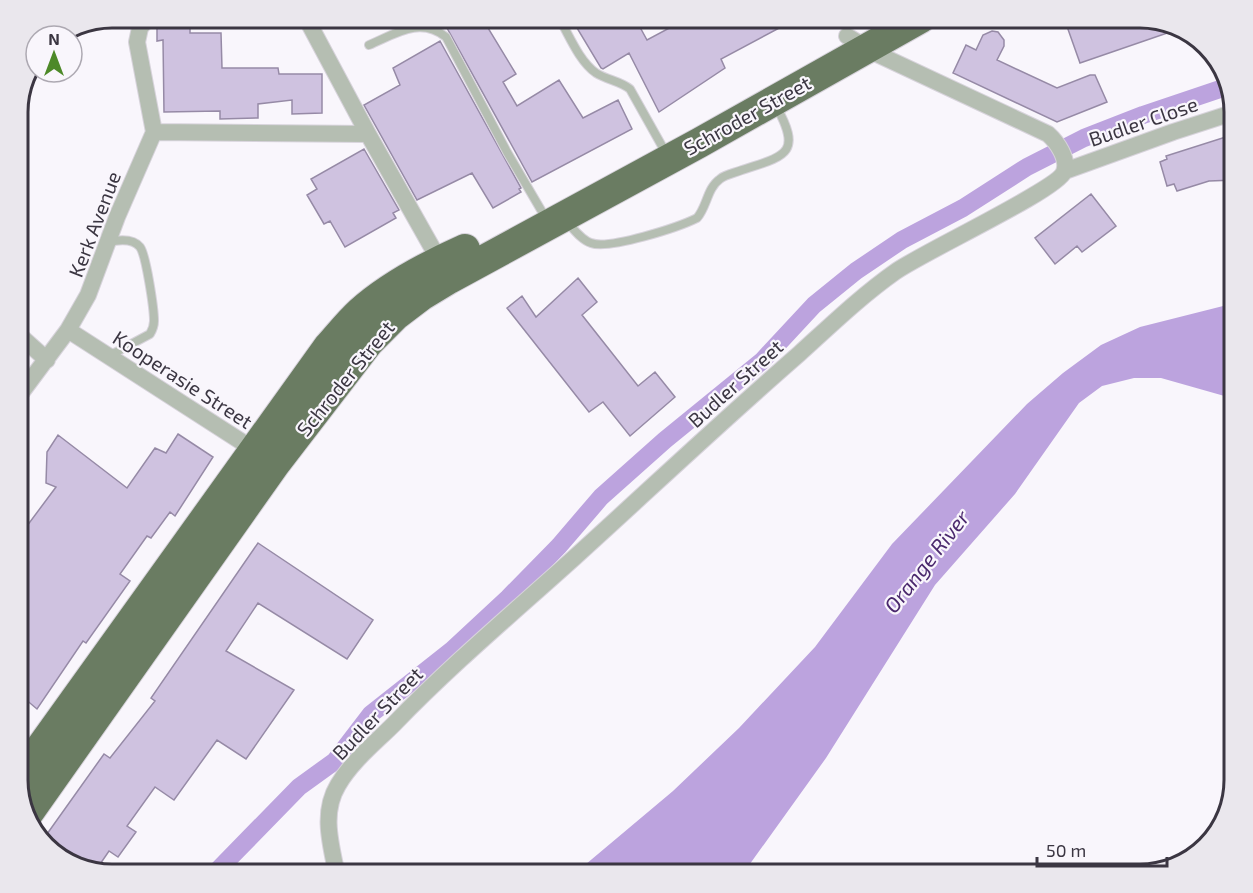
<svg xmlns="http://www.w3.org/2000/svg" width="1253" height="893" viewBox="0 0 1253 893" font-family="'Exo 2',sans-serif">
<rect width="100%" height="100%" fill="#f9f6fc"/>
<path fill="#bca3de" d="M1235 303V399L1161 378H1134L1102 386 1079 403 1015 494 935 585 826 758 742 875H573L673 791 739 728 815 647 892 544 1027 404 1063 373 1101 345 1140 327Z"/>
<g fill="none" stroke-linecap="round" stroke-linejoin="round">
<path stroke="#bca3de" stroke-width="18" d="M213 875 299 787 335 761 371 714 452 650 508 598 559 546 601 497 665 440 762 361 814 305 856 271 902 240 963 208 1027 167 1084 138 1143 115 1229 86"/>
</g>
<path fill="#cfc2e0" stroke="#968aa6" stroke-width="1.5" d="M464 18H482L516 74 503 82 517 106 559 80 583 118 618 100 632 129 532 182 447 28Z
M571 18H635L647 40 688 18H798L721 59 725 68 659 112 629 53 603 69 601 68Z
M1064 18H1141L1176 30 1080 63Z
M190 25V33H221L222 68H278L279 74H322V113L292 114V100L258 104V118L220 119V111L164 112 163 40 157 41V26Z
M992 31 998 32 1004 40V46L997 60 1057 88 1090 75H1095L1107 102 1057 122 953 73 966 45 976 50 983 35Z
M440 41 521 188 519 189 521 192 493 208 472 173 417 200 364 105 400 85 393 68Z
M1235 134V180L1209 181 1177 191 1174 184 1167 186 1160 162 1167 159 1166 156Z
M364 149 399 210 393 213 396 218 345 247 330 221 324 224 307 195 317 189 311 179Z
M1091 194 1116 226 1082 252 1077 246 1055 264 1035 238Z
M578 278 597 302 582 315 638 386 655 372 675 397 630 436 603 402 589 412 507 308 522 296 536 317Z
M178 434 213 457 175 516 170 512 151 538 147 536 120 574 130 581 86 643 83 641 37 709 18 693V648L26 638 18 634V538L56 487 46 483 47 452 58 435 127 488 155 448 166 453Z
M258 543 373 620 347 659 258 603 226 651 294 690 246 759 217 740 174 800 155 787 127 826 136 832 118 857 109 851 96 870 55 856 42 841 104 754 110 758 155 701 151 698Z"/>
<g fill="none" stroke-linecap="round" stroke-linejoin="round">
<defs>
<path id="lane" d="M559 18C569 35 579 61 596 73 607 80 620 81 630 89L667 155
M369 45C395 34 420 16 446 37L507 152 541 210
M566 221C573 228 581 240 591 243 609 250 679 227 697 218 707 207 707 188 720 179 726 174 735 173 742 170 785 156 803 154 776 106
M108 242C117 240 133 238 140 247 146 255 154 308 154 321 154 326 153 329 150 334L109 356
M18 491 23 483 18 468"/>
<path id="street" d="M148 18 140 28 137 42 154 132
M306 18 368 134 443 267
M1065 171 1173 132 1235 112
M68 330 259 453
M18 334 47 360
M18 397 68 330 88 295 117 217 154 132 368 134
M337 875C331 845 321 813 338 785 352 761 375 743 394 724 451 665 514 612 575 557 650 489 723 420 799 354 830 326 861 296 895 272 921 253 1057 190 1064 172 1069 159 1057 142 1048 134L875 53 847 36"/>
<path id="highway" d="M18 779 328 347C339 335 348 323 360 312 390 285 429 265 465 249
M27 815 275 464 368 343 396 315 421 296 449 279 699 143 921 18"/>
</defs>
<use href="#lane" stroke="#d7d3db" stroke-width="10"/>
<use href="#street" stroke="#d7d3db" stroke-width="18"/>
<use href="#highway" stroke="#d7d3db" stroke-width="32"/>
<use href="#lane" stroke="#b5beb2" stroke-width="8"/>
<use href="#street" stroke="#b5beb2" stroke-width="16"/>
<use href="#highway" stroke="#6a7c62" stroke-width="30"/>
</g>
<g text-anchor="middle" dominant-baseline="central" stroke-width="4.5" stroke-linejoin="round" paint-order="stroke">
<g font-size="20" fill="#3b3642" stroke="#f9f6fc">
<text transform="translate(747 115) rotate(-29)">Schroder Street</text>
<text transform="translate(1143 121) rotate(-19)">Budler Close</text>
<text transform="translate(94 224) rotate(-69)">Kerk Avenue</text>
<text transform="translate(345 378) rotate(-51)">Schroder Street</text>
<text transform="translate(183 379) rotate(33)">Kooperasie Street</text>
<text transform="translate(735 383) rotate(-42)">Budler Street</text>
<text transform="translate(377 713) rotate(-46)">Budler Street</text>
</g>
<g font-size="21" font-style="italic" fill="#4a286d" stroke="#f9f6fc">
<text transform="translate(926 561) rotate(-52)">Orange River</text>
</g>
</g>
<path d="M0 0H1253V893H0ZM112 28H1140A84 84 0 0 1 1224 112V780A84 84 0 0 1 1140 864H112A84 84 0 0 1 28 780V112A84 84 0 0 1 112 28Z" fill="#eae7ed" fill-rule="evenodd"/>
<path fill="none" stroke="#3b3642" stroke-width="3" d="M112 28H1140A84 84 0 0 1 1224 112V780A84 84 0 0 1 1140 864H112A84 84 0 0 1 28 780V112A84 84 0 0 1 112 28Z"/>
<g transform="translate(54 54)"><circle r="28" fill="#f9f6fc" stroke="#ada9b2" stroke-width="1.5"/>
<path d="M0-4.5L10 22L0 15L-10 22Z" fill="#4d8928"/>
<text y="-9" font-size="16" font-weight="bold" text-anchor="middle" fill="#3b3642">N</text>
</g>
<path d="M1037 857v9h130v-9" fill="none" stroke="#3b3642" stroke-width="3"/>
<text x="1046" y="857" font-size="18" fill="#3b3642" stroke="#f9f6fc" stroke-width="4.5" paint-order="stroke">50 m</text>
</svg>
